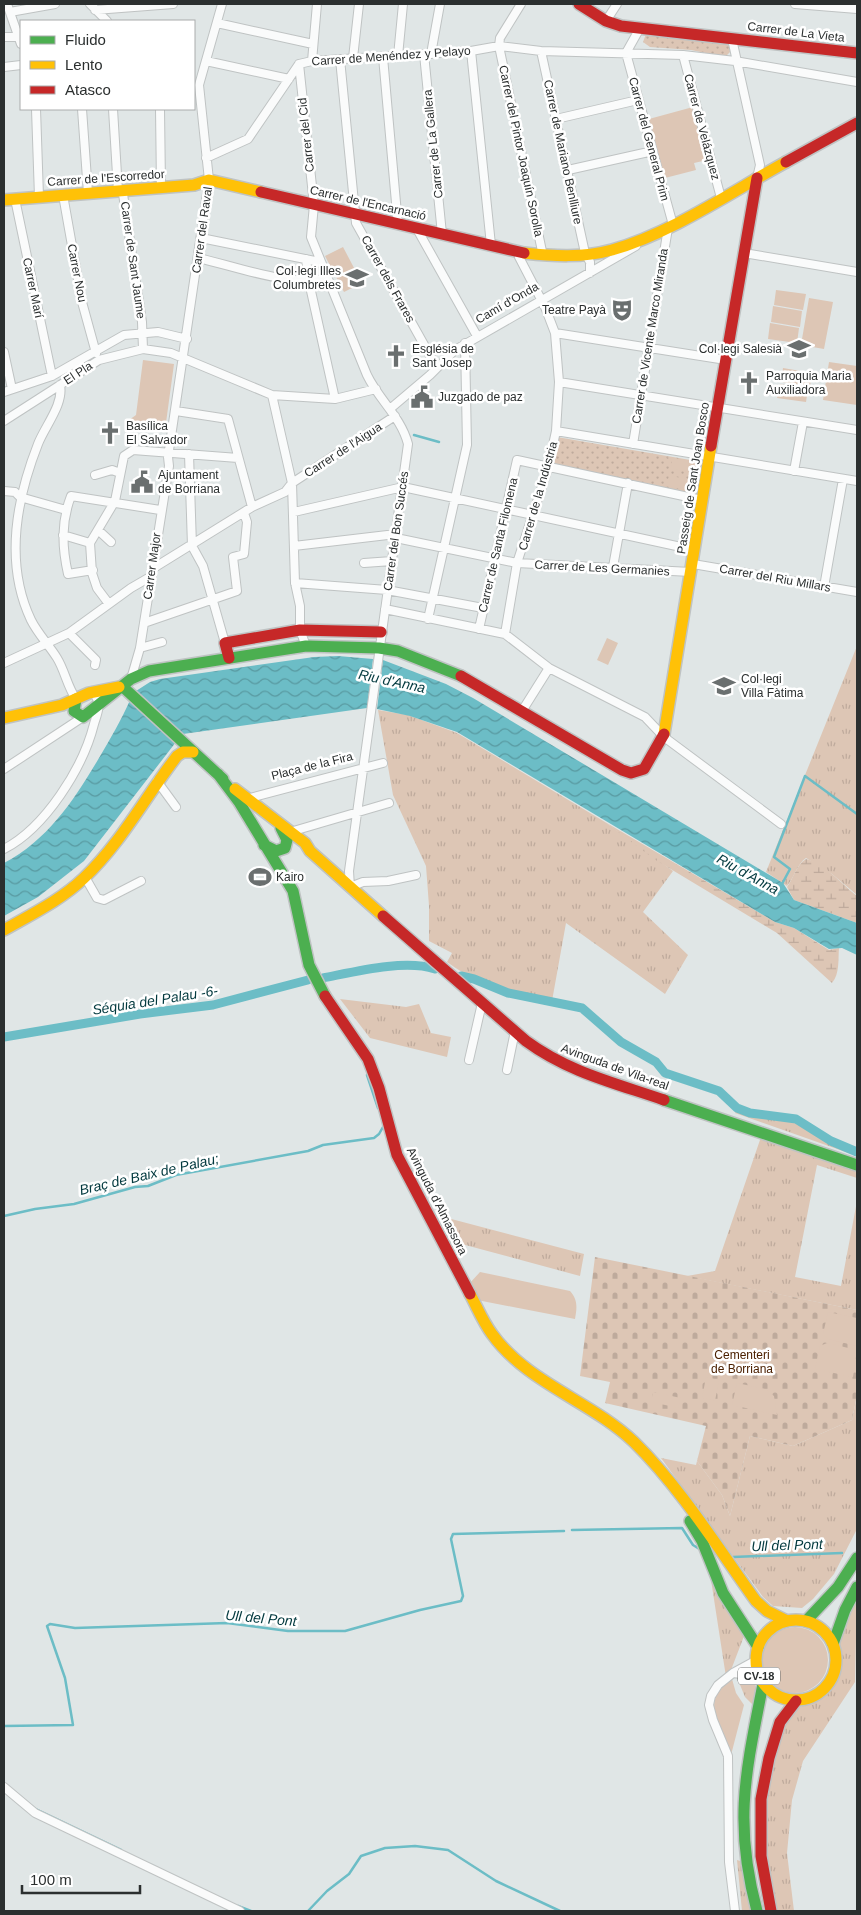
<svg xmlns="http://www.w3.org/2000/svg" width="861" height="1915" viewBox="0 0 861 1915" font-family="Helvetica,sans-serif">
<defs>
<pattern id="grass-tufts" width="24" height="20" patternUnits="userSpaceOnUse" patternTransform="scale(1.25)"><rect width="24" height="20" fill="#ddc6b5"/><path d="M3 7l-1-3M5 7V3M7 7l1-3M15 17l-1-3M17 17v-4M19 17l1-3" fill="none" stroke="#beaa9c"/></pattern>
<pattern id="wetland-marsh" width="20" height="14" patternUnits="userSpaceOnUse" patternTransform="scale(1.25)"><rect width="20" height="14" fill="#ddc6b5"/><path d="M1 5h8M5 5V1M11 12h8M15 12V8" fill="none" stroke="#beaa9c"/></pattern>
<pattern id="cemetery-stones" width="16" height="16" patternUnits="userSpaceOnUse" patternTransform="scale(1.25)"><rect width="16" height="16" fill="#ddc6b5"/><path d="M2 7V4a2 2 0 0 1 4 0v3zM10 15v-3a2 2 0 0 1 4 0v3z" fill="#beaa9c"/></pattern>
<pattern id="park-dots" width="8" height="8" patternUnits="userSpaceOnUse" patternTransform="scale(1.25)"><rect width="8" height="8" fill="#ddc6b5"/><path d="M2 2h.1M6 6h.1" fill="none" stroke="#beaa9c" stroke-width="1.8" stroke-linecap="round"/></pattern>
<pattern id="water-waves" width="16" height="10" patternUnits="userSpaceOnUse" patternTransform="scale(1.25)"><rect width="16" height="10" fill="#6cbdc6"/><path d="M0 5q4-4 8 0t8 0" fill="none" stroke="#599aa1"/></pattern>
</defs>
<rect width="100%" height="100%" fill="#e0e6e6"/>
<path fill="url(#grass-tufts)" d="M857 646V895L832 874 806 858C797 864 794 878 787 886L766 872Z
M378 710 408 715 457 733 605 822 673 871 643 912 688 955 665 994 566 923 552 1001C513 993 479 986 447 962L452 953 429 941V906L426 866 393 795Z
M340 999 406 1007 419 1004 431 1033 451 1037 447 1057 370 1038Z
M737 1109 750 1113 796 1119 831 1141 857 1152V1156L735 1113Z
M761 1137 857 1169V1178L817 1165 795 1277 841 1286 857 1201V1310L687 1276 715 1271Z
M440 1216 584 1254 580 1276 454 1242Z
M857 1396V1529L834 1574 813 1599 802 1608 773 1606 763 1597 661 1458 696 1465 697 1461 722 1495 730 1516 750 1436 793 1446 852 1420Z
M709 1567 746 1631 731 1670 726 1677Z
M857 1597 855 1682 803 1761 792 1800 787 1853 794 1911H776C773 1895 768 1879 767 1863 764 1825 767 1749 789 1717 800 1701 824 1702 834 1684 843 1667 838 1659 840 1643 842 1628 851 1611 857 1597Z
M736 1675 753 1676 757 1693 755 1707 745 1697Z
M737 1860 740 1861 751 1911H742Z"/>
<path fill="url(#wetland-marsh)" d="M605 822 775 922 794 928 829 950 839 948C838 959 840 974 832 983L777 933 654 859Z
M806 859C825 864 841 883 857 896V923L794 900 787 887C793 879 797 864 806 859Z"/>
<path fill="url(#cemetery-stones)" d="M595 1257 857 1310V1395L852 1420 793 1446 750 1436 730 1516 722 1495 697 1461 706 1426 605 1403 610 1382 580 1376Z"/>
<path fill="url(#park-dots)" d="M646 34 724 43 729 46 730 52 725 57 691 50 650 47 643 42Z
M557 437 702 462 696 494 551 463Z"/>
<path fill="#ddc6b5" d="M693 107 707 160 694 163 696 170 665 178 649 119Z
M343 247 362 283 344 292 325 256Z
M776 290 806 294 803 310 774 305Z
M809 298 833 302 824 349 801 345Z
M773 306 802 311 800 327 771 322Z
M770 323 799 328 797 343 768 339Z
M143 360 174 364 165 430 138 428 129 420 136 415Z
M829 362 857 366V405L823 400Z
M783 368 812 373 810 386 781 382Z
M780 384 808 389 806 402 777 398Z
M667 457 701 463 698 475 671 468 672 460Z
M669 476 697 480 695 492 662 485 667 484Z
M607 638 618 643 608 665 597 660Z
M480 1272 570 1291C578 1300 577 1308 575 1319L477 1300 469 1284Z
M828 1312 857 1318V1346L828 1339 823 1334Z
M827 1343 857 1350 853 1377 815 1369 820 1346Z
M706 1377 719 1380 715 1401 702 1398Z
M737 1383 765 1389 774 1396 777 1415 732 1405Z
M653 1392 681 1398 679 1408 651 1402Z
M762 1660a33 33 0 1 1 66 0a33 33 0 1 1-66 0Z
M732 1679 736 1693 744 1705 731 1755C721 1726 698 1701 732 1679Z"/>
<path fill="url(#water-waves)" d="M338 656 373 659 367 708 183 734 136 691 150 682 160 679 314 657Z
M383 660 446 684 473 698 783 883 794 900 857 923V955L842 948 829 949 794 928 775 922 457 732 410 716 377 709Z
M130 700 176 742 84 861 38 897 4 916V863C48 840 74 800 99 758 110 739 121 721 130 700Z"/>
<g fill="none" stroke-linecap="round" stroke-linejoin="round">
<path stroke="#6cbdc6" stroke-width="2.5" d="M414 435 439 442
M779 884H782L790 869 774 857 805 776 857 814
M367 1075 378 1108
M4 1216 35 1209 74 1204 135 1187 148 1186 176 1175 308 1151 323 1145 374 1138 379 1134 383 1127
M572 1530 682 1528 693 1545 701 1550
M733 1557 842 1553
M4 1726 73 1725 65 1678 47 1626 50 1624 75 1628 227 1623 288 1631H345L420 1610 461 1601 463 1596 451 1539 453 1534 564 1531
M33 1808 121 1850
M238 1906 251 1911
M308 1911 327 1891 349 1874 361 1856 385 1848 415 1846 448 1850 496 1881 560 1911"/>
<path stroke="#6cbdc6" stroke-width="9" d="M461 976 474 979 508 993 582 1008 621 1042 656 1062 665 1073 719 1091 737 1108 750 1113 796 1119 831 1141 857 1152
M323 978C354 972 404 959 435 969
M4 1037 140 1014 213 1005 308 980"/>
<defs>
<path id="street" d="M7 4 21 44
M90 4 107 21
M521 4 500 38 499 46 543 256
M795 4 857 9
M95 10 173 4
M10 12 55 4
M606 21 617 4
M217 23 313 44
M4 37H19
M732 39 760 165 757 178
M471 51 491 245
M541 51 585 253 590 262V273
M626 53 673 225
M626 53 640 28
M424 54 442 234
M431 54 440 4
M683 55 721 198
M398 56 403 4
M383 57 398 225
M353 58 359 4
M340 59 356 223 437 368
M206 61 289 79
M312 61 317 4
M299 64 314 205 311 237 367 375C379 400 401 417 408 444L349 871 350 887 363 882 388 881 416 875
M4 67 21 65
M36 109 39 197
M82 109 88 193
M113 109 118 191 123 194 142 322 143 349
M160 109 161 187
M556 119 638 100
M206 158 248 139 299 64 312 61 471 51 499 46 541 51 683 55 735 61 857 82
M568 170 653 151
M63 195 82 302 96 353
M15 199 52 376
M417 229 477 336
M201 238 320 262
M744 253 857 272
M198 258C231 265 296 289 326 278
M306 259 309 282 335 399
M555 333 726 360
M4 352 12 389
M559 382 857 430
M60 385C64 404 45 426 38 444 16 500 4 563 31 620 38 634 49 645 57 658 65 671 67 686 76 699
M4 392 52 376 124 335 158 332 187 339
M272 395 292 483 295 583 300 606V630L306 646
M391 408 430 375 455 350 636 246
M176 411 228 419 252 507
M4 421 99 360 143 349 171 353 272 395 335 399 376 389
M556 431 857 481
M633 444 668 228
M189 454 192 546 203 566 225 643
M794 471 803 422
M95 475 112 470 120 473
M4 491 15 492 20 497 66 510
M294 512 403 487 695 550
M98 530 111 542
M63 535 90 543
M396 538 517 563 691 572
M294 546 396 534
M364 563 392 561
M693 564 857 592
M613 567 628 483
M152 569 252 507 285 492 292 483 395 416
M93 570 68 574C62 547 61 522 71 496L160 510
M295 583 387 590 483 608
M824 587 843 479
M109 604 97 588 92 573 90 543 115 501 124 456 133 450 238 458
M385 609 505 634 549 668 645 717 664 737 781 824
M428 619 467 445 465 343
M144 623 237 591 233 557 244 554 247 522 244 513
M479 629 517 460 702 500
M69 633 96 660 95 665
M505 634 517 563 548 468 556 431 559 382 555 333 545 307 519 257 521 253
M140 648 162 642
M4 663 69 633 131 588 150 577
M131 679 140 648 169 466 168 457 209 180 199 85 222 4
M522 711 549 668
M4 769 83 717
M157 781 176 807
M246 799 383 763
M290 832 389 803
M4 849C45 828 83 768 94 724 97 714 102 704 95 695L89 693
M85 877 97 898 104 900 141 881
M469 1060 482 1003
M507 1070 515 1031
M755 1661 733 1673 758 1676
M733 1673 718 1685 711 1696 709 1705 713 1720 728 1756 729 1862 735 1911
M4 1787 35 1813 240 1911"/>
<path id="fast" d="M123 687 223 779
M76 699 74 711 83 717 131 679 149 671 306 646 379 648 398 651 461 676
M218 774 239 802 293 891 309 965 325 996
M264 845 276 851 285 848 287 840 281 828
M664 1100 857 1165
M690 1521 702 1541 723 1593 758 1647
M806 1621 838 1587 857 1558
M833 1644 845 1610 857 1587
M757 1911C733 1822 746 1771 763 1684"/>
<path id="slow" d="M4 200 194 185 209 180 261 192
M524 253C553 256 583 258 612 250 670 234 733 191 786 162
M4 718 62 705 89 693 119 687
M664 734 711 446
M235 789 305 843 310 851 383 916
M4 930C32 914 61 900 84 878 121 843 146 796 177 756L183 752H193
M470 1294C477 1307 483 1322 492 1334 527 1383 591 1401 634 1442 680 1487 718 1548 756 1601L767 1611 787 1621
M756 1660a40 40 0 1 1 80 0a40 40 0 1 1-80 0Z"/>
<path id="jam" d="M579 4 606 21 621 26 857 53
M786 162 857 123
M261 192 524 253
M711 446 757 178
M229 658 225 643 300 630 381 632
M461 676 622 770 631 773 644 769 664 734
M383 916 526 1041C568 1072 615 1083 664 1100
M325 996 368 1059 379 1088 397 1155 470 1294
M771 1911 761 1856V1799L769 1758 780 1722 796 1701"/>
</defs>
<use href="#street" stroke="#bfc3c3" stroke-width="10"/>
<use href="#fast" stroke="#bfc3c3" stroke-width="14"/>
<use href="#slow" stroke="#bfc3c3" stroke-width="14"/>
<use href="#jam" stroke="#bfc3c3" stroke-width="14"/>
<use href="#street" stroke="#fafbfb" stroke-width="8"/>
<use href="#fast" stroke="#4caf50" stroke-width="11"/>
<use href="#slow" stroke="#ffc107" stroke-width="11"/>
<use href="#jam" stroke="#c62828" stroke-width="11"/>
</g>
<defs>
<symbol id="school-bare" viewBox="-9 -9 18 18"><path d="M0-5L7-2L0 1L-7-2ZM-4 1L0 2.5L4 1V4Q0 6-4 4Z" fill="#6a6f6f" stroke="#fff" stroke-width="2.5" paint-order="stroke"/></symbol>
<symbol id="theatre-bare" viewBox="-9 -9 18 18"><path d="M-5-5.5Q0-4 5-5.5V0Q5 5 0 6Q-5 5-5 0ZM-3.3-2.5H-1v1.5H-3.3ZM1-2.5H3.3v1.5H1ZM-2.8 1Q0 5.5 2.8 1Z" fill="#6a6f6f" stroke="#fff" stroke-width="2.5" paint-order="stroke"/></symbol>
<symbol id="church-bare" viewBox="-9 -9 18 18"><path d="M-1.2-6h2.4v3.5h3.3v2.4h-3.3V6h-2.4V-.1h-3.3v-2.4h3.3Z" fill="#6a6f6f" stroke="#fff" stroke-width="2.5" paint-order="stroke"/></symbol>
<symbol id="civic-bare" viewBox="-9 -9 18 18"><path d="M-.6-6.5H3V-4.5H.6V-3L4-1V1h2V6H-6V1h2V-1L-.6-3ZM-1.2 2.5V6h2.4V2.5Z" fill="#6a6f6f" stroke="#fff" stroke-width="2.5" paint-order="stroke"/></symbol>
<symbol id="stadium-bare" viewBox="-9 -9 18 18"><path d="M0-5a6.5 5 0 1 0 0 10a6.5 5 0 1 0 0-10ZM-3.5-1.8h7v3.6h-7Z" fill="#6a6f6f" stroke="#fff" stroke-width="2.5" paint-order="stroke"/></symbol>
</defs>
<g fill-rule="evenodd">
<use href="#school-bare" x="341" y="262" width="32" height="32"/>
<use href="#theatre-bare" x="606" y="294" width="32" height="32"/>
<use href="#school-bare" x="783" y="333" width="32" height="32"/>
<use href="#church-bare" x="380" y="340" width="32" height="32"/>
<use href="#church-bare" x="733" y="367" width="32" height="32"/>
<use href="#civic-bare" x="406" y="381" width="32" height="32"/>
<use href="#church-bare" x="94" y="417" width="32" height="32"/>
<use href="#civic-bare" x="126" y="466" width="32" height="32"/>
<use href="#school-bare" x="708" y="670" width="32" height="32"/>
<use href="#stadium-bare" x="244" y="861" width="32" height="32"/>
</g>
<g text-anchor="middle" dominant-baseline="central" stroke-width="5" stroke-linejoin="round" paint-order="stroke">
<rect fill="#fff" stroke="#6b6d6d" stroke-width="1" x="738" y="1667.5" width="42" height="17" rx="4"/>
<g font-size="11" font-weight="bold" fill="#2b2f2f">
<text x="759" y="1676">CV-18</text>
</g>
<g font-size="12" fill="#2b2f2f" stroke="#fff">
<text transform="translate(796 32) rotate(7)">Carrer de La Vieta</text>
<text transform="translate(391 56) rotate(-4)">Carrer de Menéndez y Pelayo</text>
<text transform="translate(702 127) rotate(75)">Carrer de Velázquez</text>
<text transform="translate(306 135) rotate(-96)">Carrer del Cid</text>
<text transform="translate(649 139) rotate(75)">Carrer del General Prim</text>
<text transform="translate(433 144) rotate(-96)">Carrer de La Gallera</text>
<text transform="translate(521 151) rotate(78)">Carrer del Pintor Joaquín Sorolla</text>
<text transform="translate(563 152) rotate(78)">Carrer de Mariano Benlliure</text>
<text transform="translate(106 178) rotate(-4)">Carrer de l'Escorredor</text>
<text transform="translate(368 203) rotate(13)">Carrer de l'Encarnació</text>
<text transform="translate(202 230) rotate(-82)">Carrer del Raval</text>
<text transform="translate(133 260) rotate(82)">Carrer de Sant Jaume</text>
<text transform="translate(77 273) rotate(79)">Carrer Nou</text>
<text transform="translate(388 279) rotate(61)">Carrer dels Frares</text>
<text transform="translate(33 288) rotate(78)">Carrer Marí</text>
<text transform="translate(507 303) rotate(-30)">Camí d'Onda</text>
<text transform="translate(650 336) rotate(-81)">Carrer de Vicente Marco Miranda</text>
<text transform="translate(78 373) rotate(-33)">El Pla</text>
<text transform="translate(343 450) rotate(-33)">Carrer de l'Aigua</text>
<text transform="translate(693 478) rotate(-81)">Passeig de Sant Joan Bosco</text>
<text transform="translate(538 496) rotate(-74)">Carrer de la Indústria</text>
<text transform="translate(396 531) rotate(-82)">Carrer del Bon Succés</text>
<text transform="translate(498 545) rotate(-77)">Carrer de Santa Filomena</text>
<text transform="translate(152 566) rotate(-82)">Carrer Major</text>
<text transform="translate(602 568) rotate(3)">Carrer de Les Germanies</text>
<text transform="translate(775 578) rotate(10)">Carrer del Riu Millars</text>
<text transform="translate(312 766) rotate(-14)">Plaça de la Fira</text>
<text transform="translate(615 1067) rotate(20)">Avinguda de Vila-real</text>
<text transform="translate(437 1201) rotate(63)">Avinguda d'Almassora</text>
</g>
<g font-size="12" fill="#2b2f2f" stroke="#fff" text-anchor="start">
<text x="341" y="271" text-anchor="end">Col·legi Illes<tspan x="341" dy="14">Columbretes</tspan></text>
<text x="606" y="310" text-anchor="end">Teatre Payà</text>
<text x="412" y="349">Església de<tspan x="412" dy="14">Sant Josep</tspan></text>
<text x="782" y="349" text-anchor="end">Col·legi Salesià</text>
<text x="766" y="376">Parroquia Maria<tspan x="766" dy="14">Auxiliadora</tspan></text>
<text x="438" y="397">Juzgado de paz</text>
<text x="126" y="426">Basílica<tspan x="126" dy="14">El Salvador</tspan></text>
<text x="158" y="475">Ajuntament<tspan x="158" dy="14">de Borriana</tspan></text>
<text x="741" y="679">Col·legi<tspan x="741" dy="14">Villa Fàtima</tspan></text>
<text x="276" y="877">Kairo</text>
</g>
<g font-size="12" fill="#4b2000" stroke="#fff">
<text x="742" y="1355">Cementeri<tspan x="742" dy="14">de Borriana</tspan></text>
</g>
<g font-size="14" font-style="italic" fill="#02393e" stroke="#fff">
<text transform="translate(392 681) rotate(12)">Riu d'Anna</text>
<text transform="translate(748 874) rotate(29)">Riu d'Anna</text>
<text transform="translate(155 1000) rotate(-9)">Séquia del Palau -6-</text>
<text transform="translate(149 1174) rotate(-13)">Braç de Baix de Palau;</text>
<text transform="translate(787 1545) rotate(-2)">Ull del Pont</text>
<text transform="translate(261 1618) rotate(5)">Ull del Pont</text>
</g>
</g>
<rect width="861" height="1915" fill="none" stroke="#2b2f2f" stroke-width="10"/>
<rect x="20" y="20" width="175" height="90" fill="#ffffff" stroke="#aaacac"/>
<rect x="30" y="36" width="25" height="8" fill="#4caf50" stroke="#aaacac"/>
<text x="65" y="45" font-size="15" fill="#2b2f2f">Fluido</text>
<rect x="30" y="61" width="25" height="8" fill="#ffc107" stroke="#aaacac"/>
<text x="65" y="70" font-size="15" fill="#2b2f2f">Lento</text>
<rect x="30" y="86" width="25" height="8" fill="#c62828" stroke="#aaacac"/>
<text x="65" y="95" font-size="15" fill="#2b2f2f">Atasco</text>
<path d="M22 1885v8h118v-8" fill="none" stroke="#2b2f2f" stroke-width="2.5"/>
<text x="30" y="1885" font-size="15" fill="#2b2f2f" stroke="#ffffff" stroke-width="4" paint-order="stroke">100 m</text>
</svg>
